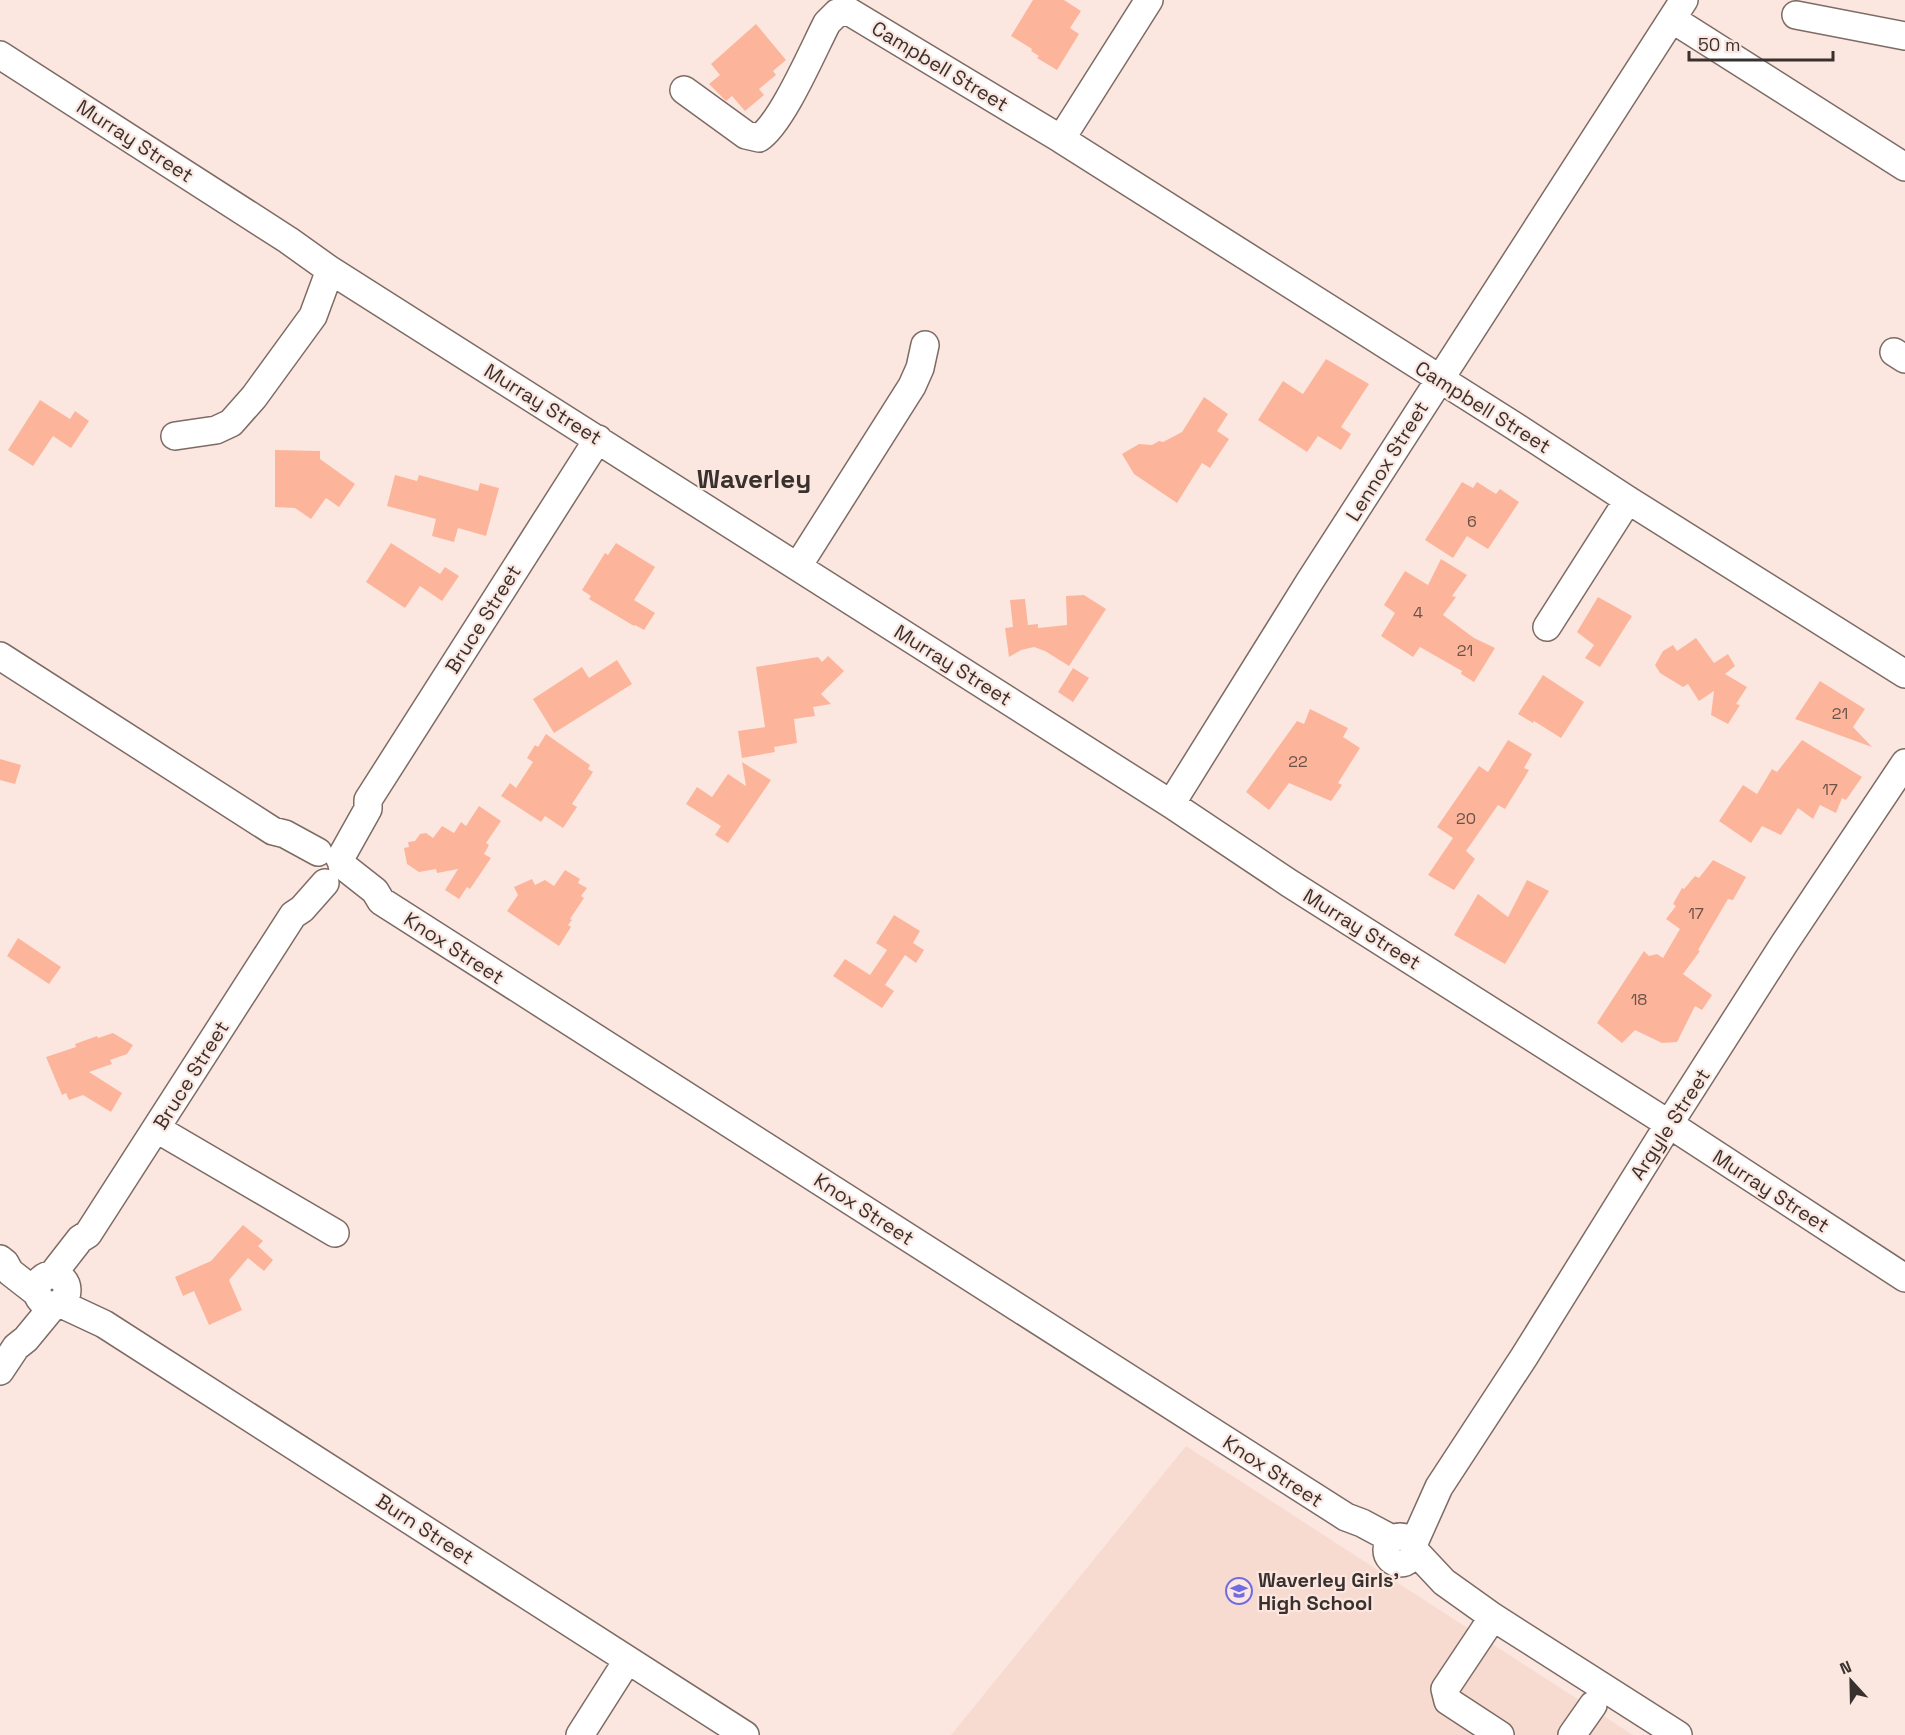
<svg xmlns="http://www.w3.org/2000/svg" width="1905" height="1735" viewBox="0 0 1905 1735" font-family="'Space Grotesk',sans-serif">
<rect width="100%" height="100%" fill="#fce7e0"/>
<path fill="#f7dbd0" d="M1186 1446 1633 1735H951Z"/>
<path fill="#fcb59b" d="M1033 0H1064L1081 11 1070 28 1079 34 1057 70 1037 58 1039 56 1031 51 1032 49 1011 36Z
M756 24 786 60 773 71 776 75 759 89 764 95 745 111 732 96 726 101 709 84 720 75 711 64Z
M1326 359 1369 384 1341 427 1351 434 1341 450 1318 436 1307 452 1258 420 1283 381 1303 394Z
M1204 397 1228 414 1217 431 1229 439 1210 468 1202 463 1177 503 1134 474 1122 454 1139 444 1152 445 1159 441 1163 442 1182 432Z
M40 400 70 419 75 411 89 421 71 448 53 436 33 466 8 450Z
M275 450 320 451V459L355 484 339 507 326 498 311 519 295 508 275 507Z
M395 475 417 481 419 475 478 491 480 483 499 488 486 536 458 528 454 542 432 536 436 519 387 506Z
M1462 482 1473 488 1477 482 1496 494 1500 489 1519 502 1488 549 1467 536 1453 558 1425 540Z
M391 543 440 574 445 567 459 576 442 601 420 586 405 608 366 582Z
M616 543 655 567 634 600 655 613 644 630 635 625 634 626 589 599 591 596 582 590 605 553 608 555Z
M1441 559 1467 575 1452 596 1456 597 1443 615 1474 638 1495 648 1474 682 1461 674 1462 671 1420 647 1413 657 1381 636 1395 613 1384 605 1405 571 1428 585Z
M1084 595 1106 609 1069 666 1045 651 1034 647 1021 650 1009 657 1005 628 1013 627 1010 600 1025 599 1028 625 1038 624V628L1067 625 1066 596Z
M1598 597 1632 616 1600 667 1585 658 1594 645 1577 632Z
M1696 638 1714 663 1728 654 1735 666 1725 674 1747 687 1736 704 1740 705 1728 724 1711 715 1714 691 1699 701 1688 684 1683 687 1660 673 1655 665 1663 651 1673 645 1677 651Z
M828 656 844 671 821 694 831 704 813 707 815 716 794 719 797 743 774 747 775 752 742 758 738 731 765 727 756 667 818 657 822 662Z
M617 660 632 684 554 733 533 699 582 667 589 678Z
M1073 668 1089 678 1073 702 1058 692Z
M1543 675 1584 702 1561 738 1534 721 1533 723 1518 714Z
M1820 681 1865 709 1853 727 1872 747 1795 719Z
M1310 709 1348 728 1343 737 1360 748 1338 783 1342 785 1331 801 1289 783 1269 810 1246 792 1297 721 1304 724Z
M546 734 590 765 588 769 593 772 572 804 577 807 563 828 545 816 541 822 501 796 510 783 516 788 533 762 527 758 535 745 538 747Z
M1508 740 1532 754 1524 768 1529 770 1505 809 1498 805 1466 851 1475 859 1454 890 1428 875 1453 838 1437 827 1479 766 1488 772Z
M1802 740 1862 777 1846 800 1842 798 1836 813 1820 805 1813 819 1798 808 1781 835 1762 826 1751 843 1719 821 1743 785 1757 794 1772 769 1777 772Z
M0 759 21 765 15 784 0 780Z
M742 762 771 780 728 843 715 835 721 826 686 804 697 787 712 797 728 774 746 786Z
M479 806 501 821 486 843 489 845 484 854 491 858 470 889 467 887 459 899 445 890 458 869 437 873 436 869 419 872 407 864 404 848 409 847 408 842 415 841 420 834 426 833 433 838 442 826 454 833 461 822 466 826Z
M1713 860 1746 877 1733 900 1728 899 1698 950 1700 951 1683 974 1712 995 1702 1010 1695 1006 1677 1042 1662 1043 1635 1030 1622 1043 1597 1023 1644 951 1649 956 1657 954 1663 958 1680 929 1666 919 1676 906 1673 904 1682 888 1684 889 1695 876 1699 878Z
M565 870 580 879 578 883 587 888 581 896 584 898 570 919 572 920 568 925 571 927 559 946 507 911 518 895 514 887 532 879 535 885 545 880 554 886Z
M1527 880 1549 891 1505 964 1454 935 1478 894 1508 917Z
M894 915 920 931 913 943 924 950 916 963 905 955 885 985 894 991 882 1008 833 976 845 959 870 975 887 950 876 943Z
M18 938 61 967 49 984 7 956Z
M113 1033 133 1045 127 1054 110 1060 112 1064 89 1072 122 1093 111 1112 83 1095 69 1100 66 1093 62 1095 46 1057 76 1047 75 1044 97 1036 98 1038Z
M243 1225 263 1241 258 1246 273 1260 264 1271 248 1258 229 1280 242 1310 209 1325 194 1291 183 1296 175 1277 211 1261Z"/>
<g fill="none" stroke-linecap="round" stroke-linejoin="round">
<defs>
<path id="minor" d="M1796 15 1905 36
M1672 19 1905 167
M0 55 288 240 330 270 1171 804 1289 883 1669 1124 1905 1278
M684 90 746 135 759 138C782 123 813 50 827 23L837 13 848 11 1061 139 1516 427 1628 500 1905 674
M1061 139 1149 0
M1894 352 1905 359
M175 436 216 430 231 423 254 397 313 316 330 270
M798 566 912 386 920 368 925 345
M1547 627 1628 500
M0 656 273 831 285 834 318 852
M1171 804 1310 581 1684 0
M340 859 368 809V800L598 439
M342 865 375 891 381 901 1346 1517 1362 1523 1392 1539
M157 1129 335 1233
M0 1259 5 1263 10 1272 37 1293
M52 1275 80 1239 88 1234 293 915 302 909 325 883
M37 1290a15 15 0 1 1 30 0a15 15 0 1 1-30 0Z
M59 1303 104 1324 745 1735
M0 1371 16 1347 26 1339 54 1305
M1387 1550a13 13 0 1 1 26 0a13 13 0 1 1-26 0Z
M1413 1545 1439 1487 1524 1357 1669 1124 1784 944 1905 763
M1414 1550 1444 1582 1493 1617 1678 1735
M1493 1617 1445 1689 1448 1701 1500 1735
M580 1735 627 1661
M1572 1735 1593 1705"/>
</defs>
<use href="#minor" stroke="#7d6b64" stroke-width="30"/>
<use href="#minor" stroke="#fff" stroke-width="27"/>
</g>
<defs>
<symbol id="school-ring" viewBox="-11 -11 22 22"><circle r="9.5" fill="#fce7e0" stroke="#706be5" stroke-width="1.5"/><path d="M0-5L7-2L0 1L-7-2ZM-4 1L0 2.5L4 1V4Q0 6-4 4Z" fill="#706be5"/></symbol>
</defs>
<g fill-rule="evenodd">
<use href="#school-ring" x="1224" y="1576" width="30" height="30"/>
</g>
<g text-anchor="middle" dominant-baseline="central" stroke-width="4.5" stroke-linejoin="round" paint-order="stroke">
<g font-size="16" fill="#6a5249">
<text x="1472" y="521">6</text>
<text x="1418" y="612">4</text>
<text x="1465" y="650">21</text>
<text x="1840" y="713">21</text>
<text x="1298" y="761">22</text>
<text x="1830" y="789">17</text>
<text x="1466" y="818">20</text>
<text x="1696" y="913">17</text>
<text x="1639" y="999">18</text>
</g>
<g font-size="20" fill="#39312e" stroke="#fce7e0">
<text transform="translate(940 66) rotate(31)">Campbell Street</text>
<text transform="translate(135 141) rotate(33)">Murray Street</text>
<text transform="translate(543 404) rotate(32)">Murray Street</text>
<text transform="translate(1483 407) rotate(32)">Campbell Street</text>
<text transform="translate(1387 461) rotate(-58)">Lennox Street</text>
<text transform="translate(483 619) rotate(-58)">Bruce Street</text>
<text transform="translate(953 665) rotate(32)">Murray Street</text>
<text transform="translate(1362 929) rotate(32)">Murray Street</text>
<text transform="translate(454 948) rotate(33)">Knox Street</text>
<text transform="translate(191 1075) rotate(-58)">Bruce Street</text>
<text transform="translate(1670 1124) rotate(-57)">Argyle Street</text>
<text transform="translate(1771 1191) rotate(33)">Murray Street</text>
<text transform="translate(864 1209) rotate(33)">Knox Street</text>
<text transform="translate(1273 1471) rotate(33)">Knox Street</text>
<text transform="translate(425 1529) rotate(33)">Burn Street</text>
</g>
<g font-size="20" font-weight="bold" fill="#39312e" stroke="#fce7e0" text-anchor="start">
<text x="1258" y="1580">Waverley Girls'<tspan x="1258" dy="23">High School</tspan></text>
</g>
<g font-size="26" font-weight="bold" fill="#39312e" stroke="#fce7e0">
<text x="754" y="479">Waverley</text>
</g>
</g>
<g transform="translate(1851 1681) rotate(338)" stroke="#fce7e0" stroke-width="4.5" paint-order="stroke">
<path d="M0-4.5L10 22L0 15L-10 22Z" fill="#39312e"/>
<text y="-9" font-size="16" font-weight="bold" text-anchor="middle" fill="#39312e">N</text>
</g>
<path d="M1689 51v9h144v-9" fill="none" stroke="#39312e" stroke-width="3"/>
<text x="1698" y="51" font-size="18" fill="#39312e" stroke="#fce7e0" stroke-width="4.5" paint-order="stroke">50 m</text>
</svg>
